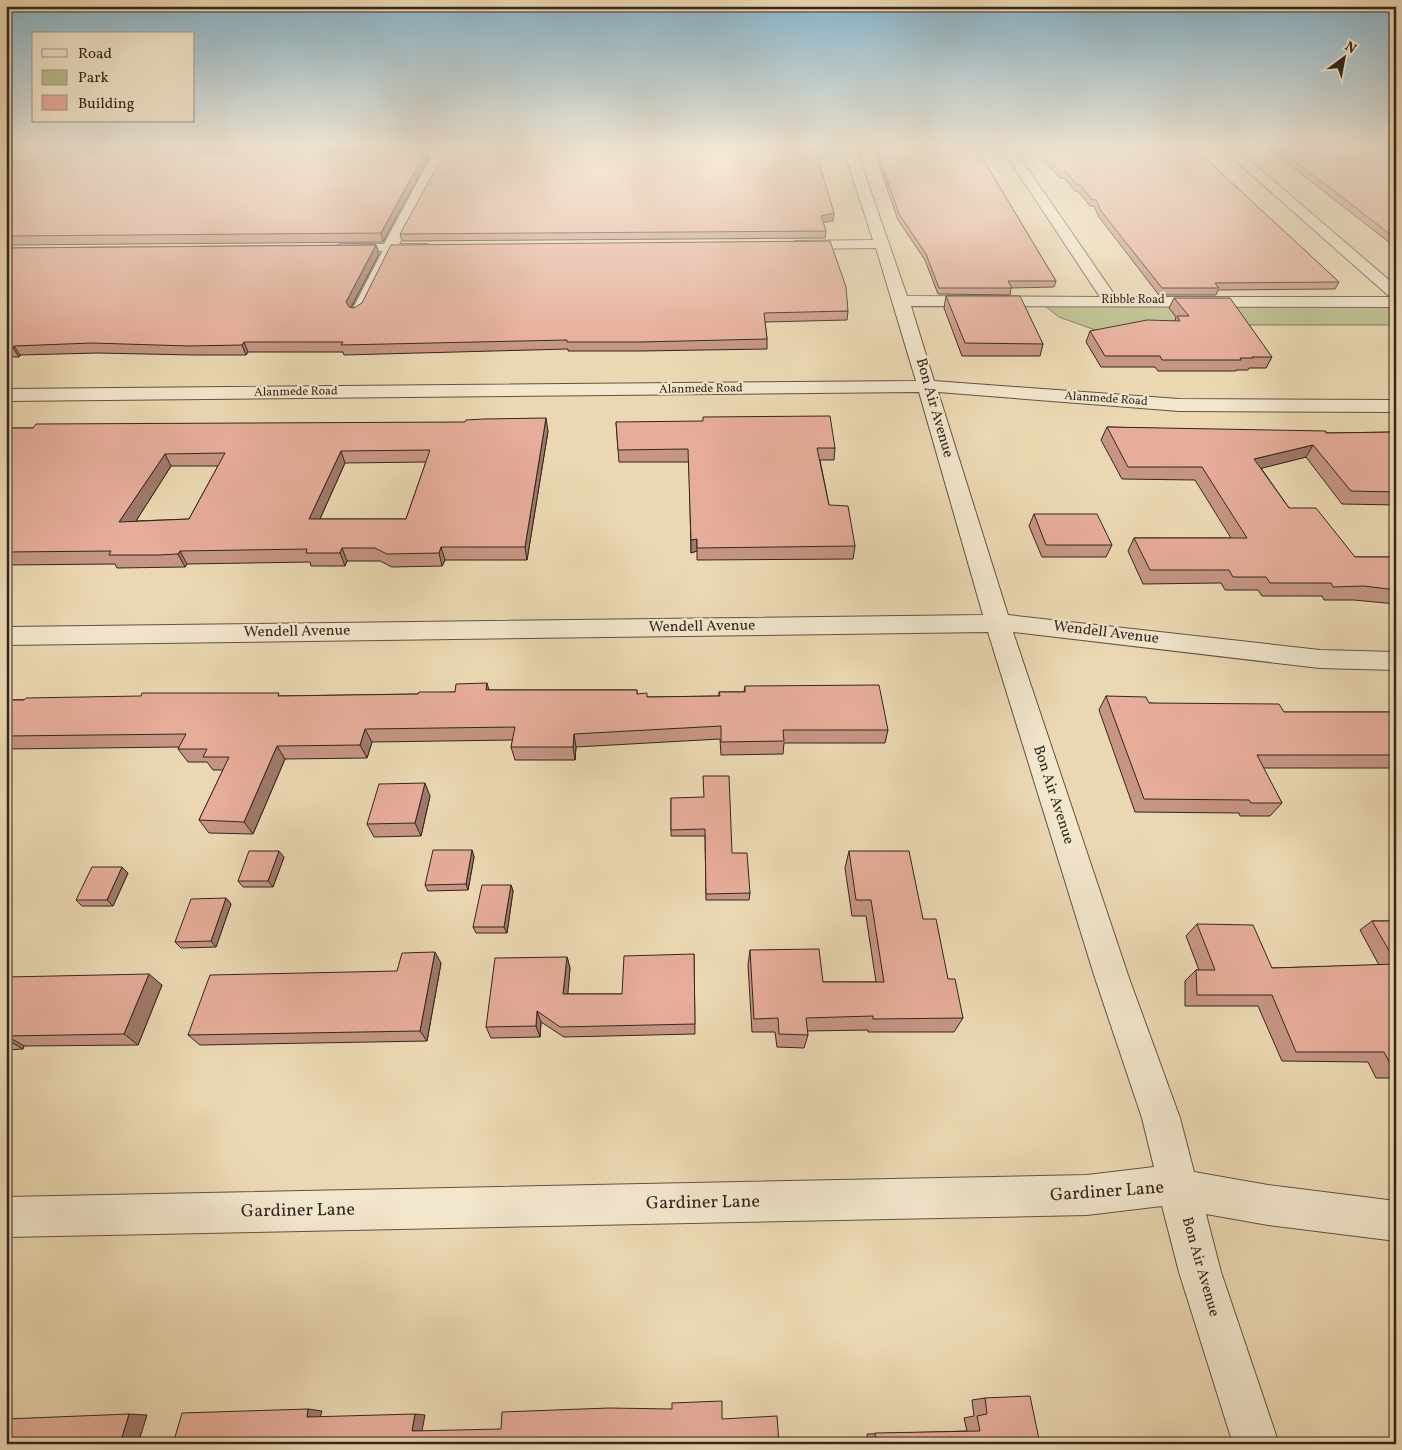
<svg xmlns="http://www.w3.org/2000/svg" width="1402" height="1450" viewBox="0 0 1402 1450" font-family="Vollkorn,serif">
<rect width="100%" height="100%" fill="#ebd8b2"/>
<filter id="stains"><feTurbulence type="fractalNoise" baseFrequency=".004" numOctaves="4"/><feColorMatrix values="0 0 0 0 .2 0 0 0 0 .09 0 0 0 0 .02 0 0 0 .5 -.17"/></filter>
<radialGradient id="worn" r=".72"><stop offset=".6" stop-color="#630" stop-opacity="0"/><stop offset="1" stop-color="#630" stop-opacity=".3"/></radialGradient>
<path fill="#b9be8b" stroke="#767255" d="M1045 306H1396V325H1208L1098 331 1059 317Z"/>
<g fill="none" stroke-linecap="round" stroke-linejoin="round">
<defs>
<path id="service" d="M389 245 394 248 363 312 357 316 353 315 351 312 384 248Z"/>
<path id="minor" d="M441 146H454L451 150 482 149 488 153 482 157H445L441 160 399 244H427L434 248 432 251H335L333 248 340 244H384L431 157 390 158 384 154 386 151 438 150Z
M855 146 907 296 1100 297 1000 146H1012L1116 297H1390L1219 146H1233L1396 286V307L911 306 934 381 1179 399 1396 400V412L1179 411 938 392 1008 615 1320 650 1396 652V670L1320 668 1013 632 1129 978 1180 1118 1194 1172 1268 1185 1396 1201V1241L1268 1225 1206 1214 1221 1272 1279 1444H1233L1179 1272 1162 1206 1087 1215 6 1237V1197L1087 1175 1154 1167 1142 1118 1095 978 988 632 6 645V627L983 615 919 392 6 401V389L916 381 876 248 795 249 788 245 795 241 873 240 845 154 778 155 772 151 778 147Z
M72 152 78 156 76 159 6 161V153Z"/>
</defs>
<use href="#service" stroke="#615244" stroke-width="2"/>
<use href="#minor" stroke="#615244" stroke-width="2"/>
<use href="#service" fill="#f2e6cd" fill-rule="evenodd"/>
<use href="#minor" fill="#f2e6cd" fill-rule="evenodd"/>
</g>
<path fill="#c69584" stroke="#33261f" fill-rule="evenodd" d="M6 146H439L437 148 50 151 43 148 37 151H6Z
M454 146H620L455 148Z
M876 146H975L1056 281 1054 287 1011 288 1010 295 938 294 925 260 898 220 875 153Z
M1030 146H1192L1339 282 1335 289 1218 290 1216 295H1159L1099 217 1094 206H1090L1078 191H1075L1064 178H1060Z
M1264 146H1396V249L1390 245V243L1296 170Z
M426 151 428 159 383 242 6 245V174Z
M833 221 823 222 826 231 825 238 402 241 400 234Z
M376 245 379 254 351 308H354L848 311 847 320 765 322 767 339V349L641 351H568V349L344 355 343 352H248L246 355H194L97 353 20 355 19 357H6V248Z
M946 296 1043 344 1040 356H962L944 308Z
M1174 298 1272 357 1266 368H1249L1248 370H1236V371H1158L1155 367H1101L1086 342 1090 331 1175 321 1176 317 1169 308Z
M616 422 835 448 834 460H820L829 505 855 546 853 559 697 560V551L691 553 689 462H619Z
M1107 427 1326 433 1396 432V505L1342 504 1306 457 1261 468 1289 508 1355 557H1396V604L1354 600H1324L1322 596H1262L1258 590H1225L1221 583 1143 584 1128 551 1134 538H1231L1195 480 1122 479 1101 440Z
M6 428 548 431 527 560H445L442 566 392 567 380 561H347L345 566H311L310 562 187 564 185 567 117 568 115 564 6 565ZM426 462 406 519H320L345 463ZM171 466H218L189 519 136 521Z
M1034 514 1112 545 1106 557H1042L1029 526Z
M745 686 888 730 885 743H784L783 754 721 755 720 739 576 747 575 760H515L511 747 513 740 372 742 367 758 285 759 253 834 209 833 199 820 223 770H213L207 762H188L178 749 179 747 6 749V700L418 694 489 690H637V694L648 697 719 696V692H744Z
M1106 696 1149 703 1284 712H1396V768H1263L1282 803 1270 816H1240L1239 813 1135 812 1099 710Z
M430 796 421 836 374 837 367 824Z
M671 798 732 853 750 893 749 900H706L705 836H671Z
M472 850 474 857 468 890 428 891 425 885Z
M849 851 923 919 948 979 963 1018 954 1032H868V1030L807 1031 808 1035 804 1048 777 1047 775 1032H752L748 965 750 950 823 982H876L866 916H852L845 868Z
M284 857 273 887H243L238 881Z
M122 867 128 873 113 906H82L76 900Z
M511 885 513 891 507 933H476L473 927Z
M226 898 231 904 216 947 181 948 175 942Z
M1372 921H1396V1078H1376L1368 1062 1282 1061 1258 1006H1185V981L1196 970H1199L1186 936 1197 924 1272 968 1379 965 1360 930Z
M694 954 695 1034 564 1037 541 1022 540 1037 491 1038 486 1027 567 957 570 968 567 994H622Z
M441 963 427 1041 200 1045 188 1035 397 971Z
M6 977 162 985 138 1045 24 1046 23 1049 6 1050Z
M985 1398 1040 1444H868L867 1434 967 1431 964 1418 974 1416 972 1400Z"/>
<path fill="#a1796c" stroke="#33261f" d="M34 146H42L43 148 37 151Z
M426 151 428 159 383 242 381 233Z
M15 155 20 163 6 172V161Z
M834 213 833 221 820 223 821 216Z
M376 245 379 254 349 311 346 302Z
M244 342 248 352 246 355 242 345Z
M14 346 20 355 19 357 13 348Z
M546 418 548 431 527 560 525 547Z
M1313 445 1306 457 1247 472 1254 459Z
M341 451 345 463 314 532 309 519Z
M165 454 171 466 127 535 119 522Z
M697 539V551L691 553V540Z
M441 547 445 560 442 566 439 553Z
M342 548 347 561 345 566 340 553Z
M180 551 187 564 185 567 178 554Z
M487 683 491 697 486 690Z
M365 729 372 742 367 758 360 745Z
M574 734 576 747 575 760 573 747Z
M277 746 285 759 253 834 244 822Z
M425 783 430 796 421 836 415 823Z
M472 850 474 857 468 890 466 884Z
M279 851 284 857 273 887 268 881Z
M122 867 128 873 113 906 107 900Z
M511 885 513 891 507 933 504 927Z
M226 898 231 904 216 947 211 941Z
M435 952 441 963 427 1041 420 1031Z
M567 957 570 968 567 1005 563 994Z
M149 974 162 985 138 1045 124 1034Z
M537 1011 541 1022 540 1037 536 1026Z
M7 1036 24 1046 23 1049 6 1039Z
M308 1409 322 1411 320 1418 307 1417Z
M129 1414 147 1415 138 1444H120Z
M415 1414 425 1415 422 1431H412Z"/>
<path fill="#e6ad9a" stroke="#33261f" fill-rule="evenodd" d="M879 146H975L1056 281H1008L1012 288H939L926 254 899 214 876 148H879Z
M1037 146H1192L1339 282 1215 283 1219 288H1162L1101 211 1096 200H1092L1080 185H1077L1066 172H1061Z
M1275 146H1396V240L1393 238H1395L1299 164Z
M815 150 834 213 821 216 826 231 400 234 445 152Z
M426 151 381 233 6 236V174L39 154Z
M6 155H15L6 161Z
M830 241 846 287 848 311 764 313 767 339 641 342H567V340L341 345 343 342H244L242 345 189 346 92 343 14 346 13 348H6V248L376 245 346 302 349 307 354 308 362 303 391 245Z
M946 296H1020L1043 344 965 343Z
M1174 298H1230L1272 357H1252L1253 358H1240L1241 360H1162L1160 356H1105L1090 331 1147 320 1180 321 1177 316H1189Z
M830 416 835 448H817L829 505 848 506 855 546 697 548V539L691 540 688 449 618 450 616 422 703 421V417Z
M546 418 525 547H441L439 553 387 554 375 548H342L340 553H306L307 549 180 551 178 554 158 555H109L111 551 6 552V428H33L36 424 465 422 466 420 484 419ZM430 450 406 519H309L341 451ZM225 453 189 519 119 522 165 454Z
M1107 427 1326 431V433L1396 432V492L1351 491 1313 445 1254 459 1289 508H1316L1355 557H1396V590L1364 586 1333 587 1331 583H1270L1266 577H1233L1229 570H1150L1134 538H1247L1202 467H1128Z
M1034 514H1097L1112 545H1046Z
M487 683 486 690H637V694L647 693V697L720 696 719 692H745V686L879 685 888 730H783L784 741 721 742V726L574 734 573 747H511L515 727 365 729 360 745 277 746 244 822 199 820 229 757H203L207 749H178L186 734 6 736V700H24L26 698 141 696 142 693H279L278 696 418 694 419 692H455L456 684Z
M1106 696 1146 697 1149 703 1279 704 1284 712H1396V755H1257L1282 803H1251L1249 800 1144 799Z
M703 776H729L732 853H747L750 893 706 894 705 829 671 830V798L704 797Z
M425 783 415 823 367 824 379 784Z
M433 850H472L466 884 425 885Z
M249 851H279L268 881H238Z
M849 851H909L923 919H936L948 979H955L963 1018 873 1019V1016L806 1018 808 1035 779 1034 778 1018 754 1019 750 950 819 949 823 982H884L871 900H856Z
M92 867H122L107 900H76Z
M482 885H511L504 927H473Z
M226 898 211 941 175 942 191 899Z
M1372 921H1396V959H1394Z
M1197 924 1253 925 1272 968 1396 964V1069H1393L1384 1052H1296L1272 995H1197L1196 970H1215Z
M435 952 420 1031 188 1035 210 975 397 971 402 953Z
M694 954 695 1024 560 1027 537 1011 536 1026 486 1027 495 958 567 957 563 994H622L624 956Z
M149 974 124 1034 7 1036 6 1038V977Z
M1030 1396 1040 1444H876L875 1433 980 1431 977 1416 987 1414 985 1398Z
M722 1401V1419L777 1416 779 1444H173L182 1413 308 1409 307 1417 415 1414 412 1431 501 1429 502 1412 609 1408 672 1409V1403Z
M129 1414 120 1444H6V1419Z"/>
<linearGradient id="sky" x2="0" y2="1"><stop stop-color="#88b6ce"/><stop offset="0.42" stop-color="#f6eddc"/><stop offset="1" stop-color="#f6eddc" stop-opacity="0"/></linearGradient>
<rect width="1402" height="349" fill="url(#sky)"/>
<g text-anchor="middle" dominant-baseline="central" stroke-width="4.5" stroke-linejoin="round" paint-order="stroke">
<g font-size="12" fill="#33261f" stroke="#f2e6cd">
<text x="1133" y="300">Ribble Road</text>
<text transform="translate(701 389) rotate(-1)">Alanmede Road</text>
<text transform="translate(296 392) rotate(-1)">Alanmede Road</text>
<text transform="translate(1106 399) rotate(4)">Alanmede Road</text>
</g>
<g font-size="15" fill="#33261f" stroke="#f2e6cd">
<text transform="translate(934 408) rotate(74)">Bon Air Avenue</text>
<text transform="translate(702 627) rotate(-1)">Wendell Avenue</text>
<text transform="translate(297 632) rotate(-1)">Wendell Avenue</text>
<text transform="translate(1106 633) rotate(7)">Wendell Avenue</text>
<text transform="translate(1053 795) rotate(72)">Bon Air Avenue</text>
<text transform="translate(1200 1267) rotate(74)">Bon Air Avenue</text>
</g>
<g font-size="18" fill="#33261f" stroke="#f2e6cd">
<text transform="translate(1107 1192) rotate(-4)">Gardiner Lane</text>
<text transform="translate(703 1203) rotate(-1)">Gardiner Lane</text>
<text transform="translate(298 1211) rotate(-1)">Gardiner Lane</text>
</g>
</g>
<rect width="1402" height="1450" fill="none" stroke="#ebd8b2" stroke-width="25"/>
<rect x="8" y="8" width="1387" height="1435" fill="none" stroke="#33261f" stroke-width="2.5"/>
<rect x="12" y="12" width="1377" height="1425" fill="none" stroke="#33261f"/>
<rect x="32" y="32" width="162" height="90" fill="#f2e6cd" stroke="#a69987"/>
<rect x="42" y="49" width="25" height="8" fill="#f2e6cd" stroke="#a69987"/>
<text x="78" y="58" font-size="15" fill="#33261f">Road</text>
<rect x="42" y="70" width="25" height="15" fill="#b9be8b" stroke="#a69987"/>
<text x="78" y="82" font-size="15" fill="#33261f">Park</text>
<rect x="42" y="95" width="25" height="15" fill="#e6ad9a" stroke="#a69987"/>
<text x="78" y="108" font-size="15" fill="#33261f">Building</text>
<g transform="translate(1344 58) rotate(32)" stroke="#f2e6cd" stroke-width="4" paint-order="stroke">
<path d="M0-4L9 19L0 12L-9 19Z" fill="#33261f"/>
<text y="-8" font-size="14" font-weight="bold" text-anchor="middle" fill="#33261f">N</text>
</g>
<rect width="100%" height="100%" filter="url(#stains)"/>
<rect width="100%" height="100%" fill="url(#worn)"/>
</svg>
